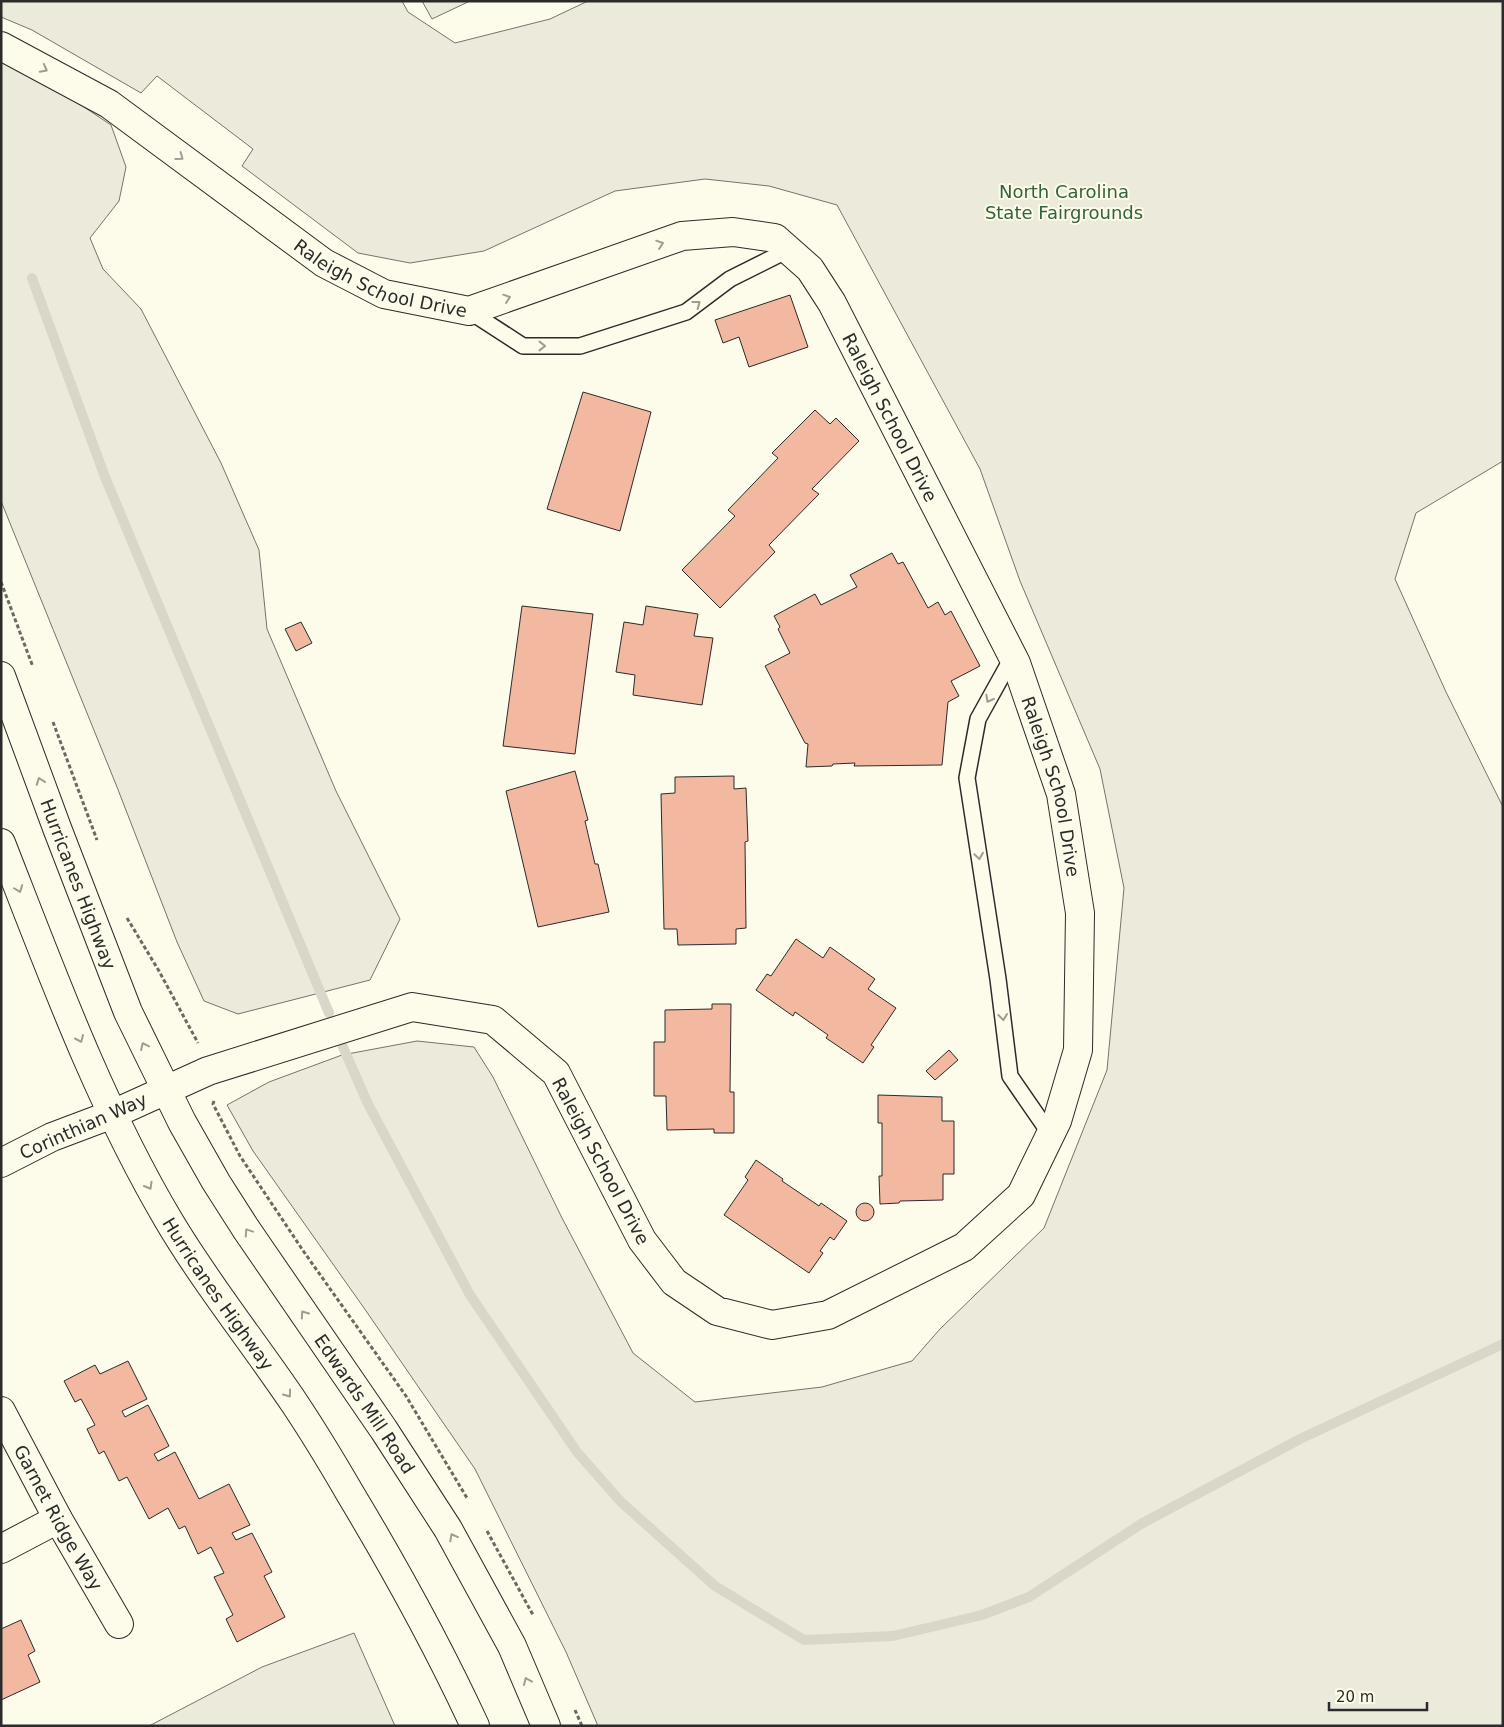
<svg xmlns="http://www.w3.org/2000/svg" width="1504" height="1727" viewBox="0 0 1504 1727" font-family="'DejaVu Sans',sans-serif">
<rect width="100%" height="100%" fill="#fdfbea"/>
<path fill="#ecebdb" stroke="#74746e" d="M1 1H402L408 12 455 43 550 19 588 1H1503V461L1416 513 1395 579 1446 692 1503 807V1726H598L566 1652 475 1469 364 1308 253 1151 227 1105 269 1082 342 1055 417 1041 474 1047 493 1077 562 1218 633 1353 695 1402 822 1387 912 1361 940 1329 1044 1228 1107 1070 1124 888 1100 769 1020 581 980 469 837 205 769 186 705 179 615 191 484 251 410 263 358 253 242 166 253 149 157 76 141 93 32 30 1 17Z
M1 57 48 83 111 125 126 167 119 201 90 238 103 269 141 309 221 463 259 550 267 629 336 791 400 919 370 980 238 1014 204 1001 177 942 117 787 1 501Z
M354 1633 395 1726H149L262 1667Z"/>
<path fill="#eceadb" stroke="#74746e" d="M422 1H470L432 19Z"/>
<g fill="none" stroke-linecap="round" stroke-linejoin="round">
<path stroke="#d8d7c9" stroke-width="10" d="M32 278 105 477 329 1013
M343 1047 368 1104 470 1295 577 1452 621 1502 715 1586 804 1640 893 1636 982 1615 1029 1597 1141 1524 1300 1439 1503 1344"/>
</g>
<path fill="#f2b8a0" stroke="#2b2b2b" d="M790 295 808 347 749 367 739 337 723 343 715 320Z
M583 392 651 412 620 531 547 509Z
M815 410 830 424 836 418 859 441 812 489 819 494 769 545 775 552 720 608 682 570 735 516 728 510 778 458 772 453Z
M892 553 898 564 903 562 928 608 938 602 945 615 951 611 980 666 951 681 959 696 948 702 942 765 854 766 855 763 833 764 832 766 806 767 808 744 805 743 765 666 790 653 778 629 780 627 774 616 815 594 821 605 857 587 850 575Z
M522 606 593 614 575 754 503 746Z
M646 606 698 614 694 636 713 638 702 705 633 695 635 675 616 672 624 622 643 625Z
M301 622 312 643 296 651 285 629Z
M575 771 588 820 585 821 595 864H598L609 912 538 927 506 791Z
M734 776V789L746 788 748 841 745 842 746 928 736 929V944L678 945 677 929H664L661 794 675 793V777Z
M796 939 823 958 830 947 875 979 868 989 896 1008 871 1045 874 1047 863 1063 826 1038 828 1035 795 1012 793 1016 756 990 767 974 771 976Z
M712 1004H731L730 1092H734V1133H714V1129L667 1130 666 1096H654V1042H665V1010L712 1009Z
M949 1050 958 1060 935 1080 926 1071Z
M878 1095 942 1097V1121H954V1174H943V1200L900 1201 899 1203 880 1204 879 1176H882V1123H878Z
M756 1160 783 1179 782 1181 819 1206 821 1203 847 1221 834 1240 830 1237 820 1251 823 1253 809 1273 724 1215 748 1180 745 1177Z
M856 1212a9 9 0 1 1 18 0a9 9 0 1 1-18 0Z
M128 1361 147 1399 122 1411 125 1417 148 1405 169 1446 154 1454 158 1461 175 1452 199 1499 229 1484 250 1525 232 1533 236 1540 252 1533 272 1572 264 1576 285 1617 237 1642 226 1619 233 1615 214 1577 224 1573 211 1547 198 1554 185 1526 179 1529 168 1508 149 1519 127 1477 119 1481 104 1451 99 1454 87 1429 95 1425 81 1399 75 1402 64 1381 95 1365 100 1374Z
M21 1620 35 1651 28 1655 40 1682 1 1700V1629Z"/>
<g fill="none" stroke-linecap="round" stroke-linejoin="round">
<defs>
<path id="lane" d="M469 311 523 346H580L686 312 730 279 788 250
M1013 656 978 719 967 778 998 979 1010 1076 1050 1134"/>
<g id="street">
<path id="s1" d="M1 46 109 104 324 263 384 294 469 311 682 236 733 232 775 238 810 269 832 303 1016 663 1061 794 1080 913 1078 1050 1057 1121 1021 1195 964 1247 828 1315 772 1325 717 1311 674 1282 642 1240 556 1073 493 1020 412 1007 208 1071 113 1114 52 1137 1 1163"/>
<path id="s2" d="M1 1411 58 1519 119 1624"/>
<path d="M1 1549 58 1519"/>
</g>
<g id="secondary">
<path id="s3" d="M1 676 57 828 128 1012 182 1122 216 1182 246 1229 384 1430 448 1529 512 1646 546 1726"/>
<path id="s4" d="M1 843C51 971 99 1103 169 1221 207 1285 254 1343 295 1404 315 1434 333 1464 351 1495 396 1570 438 1646 475 1726"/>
</g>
</defs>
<use href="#lane" stroke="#2b2b2b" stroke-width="18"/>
<use href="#street" stroke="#2b2b2b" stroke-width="30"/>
<use href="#secondary" stroke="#2b2b2b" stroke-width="30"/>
<path stroke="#6a6964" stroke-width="3" stroke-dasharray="4 2.5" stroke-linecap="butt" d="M1 582 33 667
M53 722 97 840
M127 918 159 971 198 1043
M214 1101 213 1104 240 1156 304 1252 406 1396 467 1498
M487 1531 533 1615
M575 1710 582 1726"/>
<use href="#lane" stroke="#fdfbea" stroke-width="15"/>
<use href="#street" stroke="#fdfbea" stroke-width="28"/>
<use href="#secondary" stroke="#fdfbea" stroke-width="28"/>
</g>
<defs><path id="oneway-chevron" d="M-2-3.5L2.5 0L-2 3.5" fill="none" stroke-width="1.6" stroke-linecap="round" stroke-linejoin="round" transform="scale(1.25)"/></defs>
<g stroke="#9e9d94">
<use href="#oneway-chevron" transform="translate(44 69) rotate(28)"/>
<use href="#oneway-chevron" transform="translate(180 157) rotate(36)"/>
<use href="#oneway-chevron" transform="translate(660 244) rotate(-19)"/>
<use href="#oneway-chevron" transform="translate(507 298) rotate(-19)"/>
<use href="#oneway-chevron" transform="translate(697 304) rotate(-37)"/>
<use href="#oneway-chevron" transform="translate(542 346)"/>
<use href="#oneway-chevron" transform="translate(989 699) rotate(119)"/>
<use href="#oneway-chevron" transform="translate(40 781) rotate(-110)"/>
<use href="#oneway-chevron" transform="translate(979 856) rotate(81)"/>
<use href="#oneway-chevron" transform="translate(19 889) rotate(69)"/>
<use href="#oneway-chevron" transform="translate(1003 1017) rotate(83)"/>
<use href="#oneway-chevron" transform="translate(80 1039) rotate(66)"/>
<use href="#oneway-chevron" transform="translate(144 1046) rotate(-115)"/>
<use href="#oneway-chevron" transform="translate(149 1186) rotate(60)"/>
<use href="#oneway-chevron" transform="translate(248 1232) rotate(-124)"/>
<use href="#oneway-chevron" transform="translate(304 1314) rotate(-125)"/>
<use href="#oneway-chevron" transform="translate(288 1394) rotate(54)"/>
<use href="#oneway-chevron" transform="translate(453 1537) rotate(-118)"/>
<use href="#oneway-chevron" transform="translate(527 1681) rotate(-113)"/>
</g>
<g text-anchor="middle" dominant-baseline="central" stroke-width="4" stroke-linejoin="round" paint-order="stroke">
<g font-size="18" fill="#34623c" stroke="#fdfbea">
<text x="1064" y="191">North Carolina<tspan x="1064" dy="21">State Fairgrounds</tspan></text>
</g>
<g font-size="18" fill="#2b2b2b" stroke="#fdfbea">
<text stroke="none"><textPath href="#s1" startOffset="449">Raleigh School Drive</textPath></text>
<text stroke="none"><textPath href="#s1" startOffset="1079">Raleigh School Drive</textPath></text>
<text stroke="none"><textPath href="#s1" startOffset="1484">Raleigh School Drive</textPath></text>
<text stroke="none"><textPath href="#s3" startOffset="222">Hurricanes Highway</textPath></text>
<text transform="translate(83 1126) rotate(-24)">Corinthian Way</text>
<text transform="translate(601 1161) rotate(62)">Raleigh School Drive</text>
<text stroke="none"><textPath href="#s4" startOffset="502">Hurricanes Highway</textPath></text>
<text stroke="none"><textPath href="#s3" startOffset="818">Edwards Mill Road</textPath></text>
<text stroke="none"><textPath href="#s2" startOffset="121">Garnet Ridge Way</textPath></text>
</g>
</g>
<rect width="1504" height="1727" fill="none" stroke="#2b2b2b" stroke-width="5"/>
<path d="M1329 1702v8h98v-8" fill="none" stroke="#2b2b2b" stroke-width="2.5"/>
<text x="1336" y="1702" font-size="15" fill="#2b2b2b" stroke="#fdfbea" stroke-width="4" paint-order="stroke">20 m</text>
</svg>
